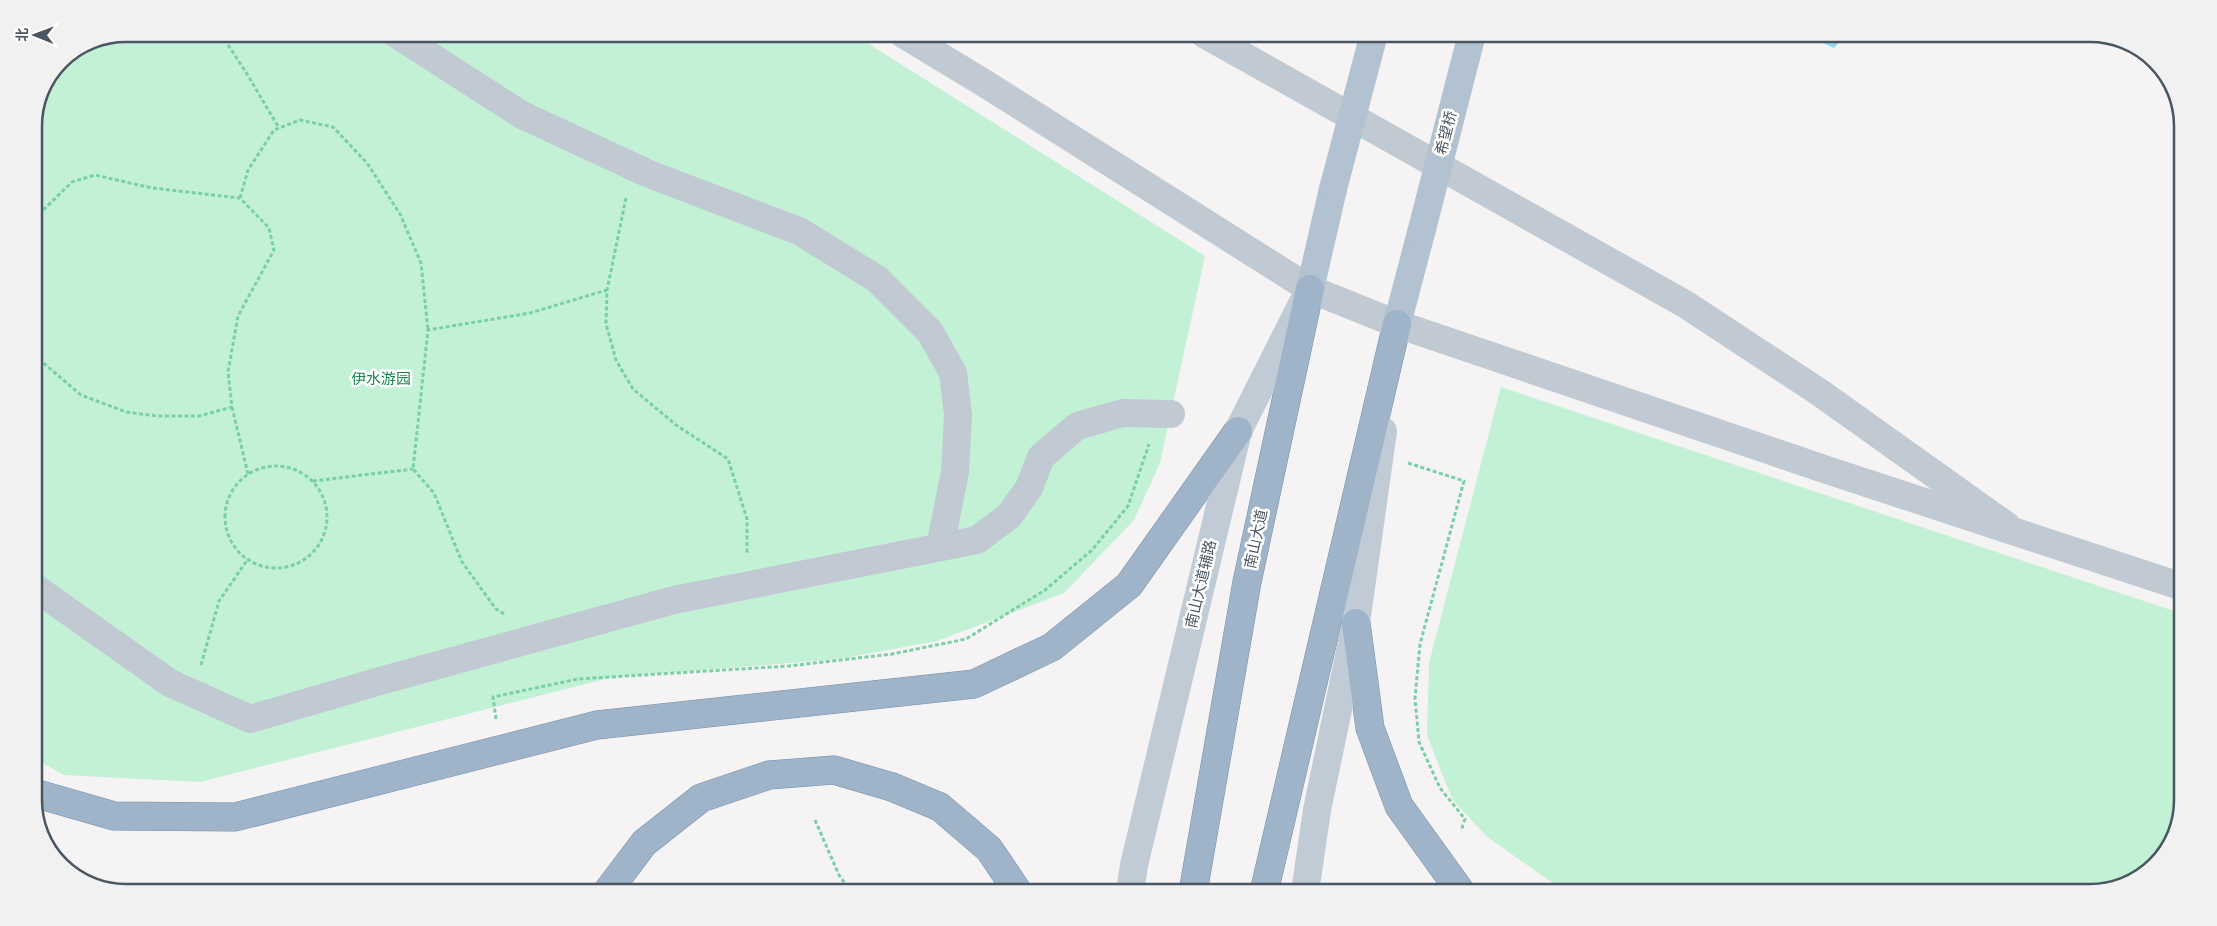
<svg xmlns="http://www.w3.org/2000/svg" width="2217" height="926" viewBox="0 0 2217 926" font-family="Roboto,'Noto Sans SC',sans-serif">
<rect width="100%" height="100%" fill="#f5f3f3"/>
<path fill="#c3f1d5" d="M127 34H853L1205 256 1160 463 1134 520 1064 593 937 641 839 659 613 677 200 782 64 775 34 758V121L61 61 91 41Z
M1501 387 2183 614V799L2176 835 2142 876 2091 892H1573L1550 881 1486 836 1452 799 1427 735 1429 663Z"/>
<path fill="#90daee" d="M1803 34H1846L1834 48Z"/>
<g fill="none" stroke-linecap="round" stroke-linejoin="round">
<defs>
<path id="trunk" d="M1356 623 1370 728 1399 806 1461 892
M34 793 114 816 235 817 597 725 974 684 1052 647 1129 585 1238 431
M607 892 644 843 701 798 769 775 834 770 892 787 940 807 989 849 1018 892
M1193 892 1247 582 1310 289
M1264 892 1397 324"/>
</defs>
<use href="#trunk" stroke="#7690ad" stroke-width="29"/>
<path stroke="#7ad0a6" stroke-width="3" stroke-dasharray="4 2.5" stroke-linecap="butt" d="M221 34 247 74 279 128
M240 198 248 170 274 130 300 120 333 127 367 163 400 214 421 263 428 330
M626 198 607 290 606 324 616 360 633 389 676 425 728 459 747 519V555
M34 219 72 182 95 175 152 188 240 198 269 228 274 250 238 316 228 372 232 407 199 416H157L126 412 81 395 34 355
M232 407 248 474
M1408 463 1464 481 1420 644 1415 698 1419 742 1440 788 1465 819 1461 831
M225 517a51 51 0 1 1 102 0a51 51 0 1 1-102 0Z
M313 481 413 469
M504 614 496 609 462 562 434 493 413 469 428 330 530 313 607 290
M201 665 219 601 248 559
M496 719 493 697 578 679 789 666 892 654 966 639 1045 590 1092 550 1128 506 1149 444
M815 820 839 875 851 892"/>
<path stroke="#c1cad2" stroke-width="28" d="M396 34 522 115 649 174 799 231 877 279 930 332 953 373 958 415 955 472 940 547
M34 587 170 683 250 719 380 681 674 600 977 540 1009 516 1029 488 1041 457 1077 426 1123 413 1171 414"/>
<path stroke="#c1cad2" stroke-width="28" d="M1204 34 1685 304 1819 392 2007 526"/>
<path stroke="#c1cad2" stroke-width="28" d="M903 34 984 83 1310 289 1397 324 1827 470 2183 587"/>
<path stroke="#c1cbd6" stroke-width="28" d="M1130 892 1134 865 1238 431 1302 304
M1305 892 1317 810 1356 623 1383 431"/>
<path stroke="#b3c2d1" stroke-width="28" d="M1310 289 1333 189
M1397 324 1421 233"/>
<use href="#trunk" stroke="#9fb4c9" stroke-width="28"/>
<path stroke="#b3c2d1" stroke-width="28" d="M1333 189 1374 34
M1421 233 1472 34"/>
</g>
<g text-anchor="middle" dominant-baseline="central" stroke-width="5" stroke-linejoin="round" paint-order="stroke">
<g font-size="15" fill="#4a5661" stroke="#fff">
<text transform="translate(1446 133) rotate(-76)">希望桥</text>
<text transform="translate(1256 539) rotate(-78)">南山大道</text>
<text transform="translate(1201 584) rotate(-77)">南山大道辅路</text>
</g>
<g font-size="15" fill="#17864f" stroke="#fff">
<text x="381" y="379">伊水游园</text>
</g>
</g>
<path d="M0 0H2217V926H0ZM126 42H2090A84 84 0 0 1 2174 126V800A84 84 0 0 1 2090 884H126A84 84 0 0 1 42 800V126A84 84 0 0 1 126 42Z" fill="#f1f1f2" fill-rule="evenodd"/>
<path fill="none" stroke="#4a5661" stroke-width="2.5" d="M126 42H2090A84 84 0 0 1 2174 126V800A84 84 0 0 1 2090 884H126A84 84 0 0 1 42 800V126A84 84 0 0 1 126 42Z"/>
<g transform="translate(35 35) rotate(271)" stroke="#ffffff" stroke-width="4" paint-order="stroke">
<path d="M0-4L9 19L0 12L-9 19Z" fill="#4a5661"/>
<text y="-8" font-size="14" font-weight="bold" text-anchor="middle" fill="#4a5661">北</text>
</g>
</svg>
